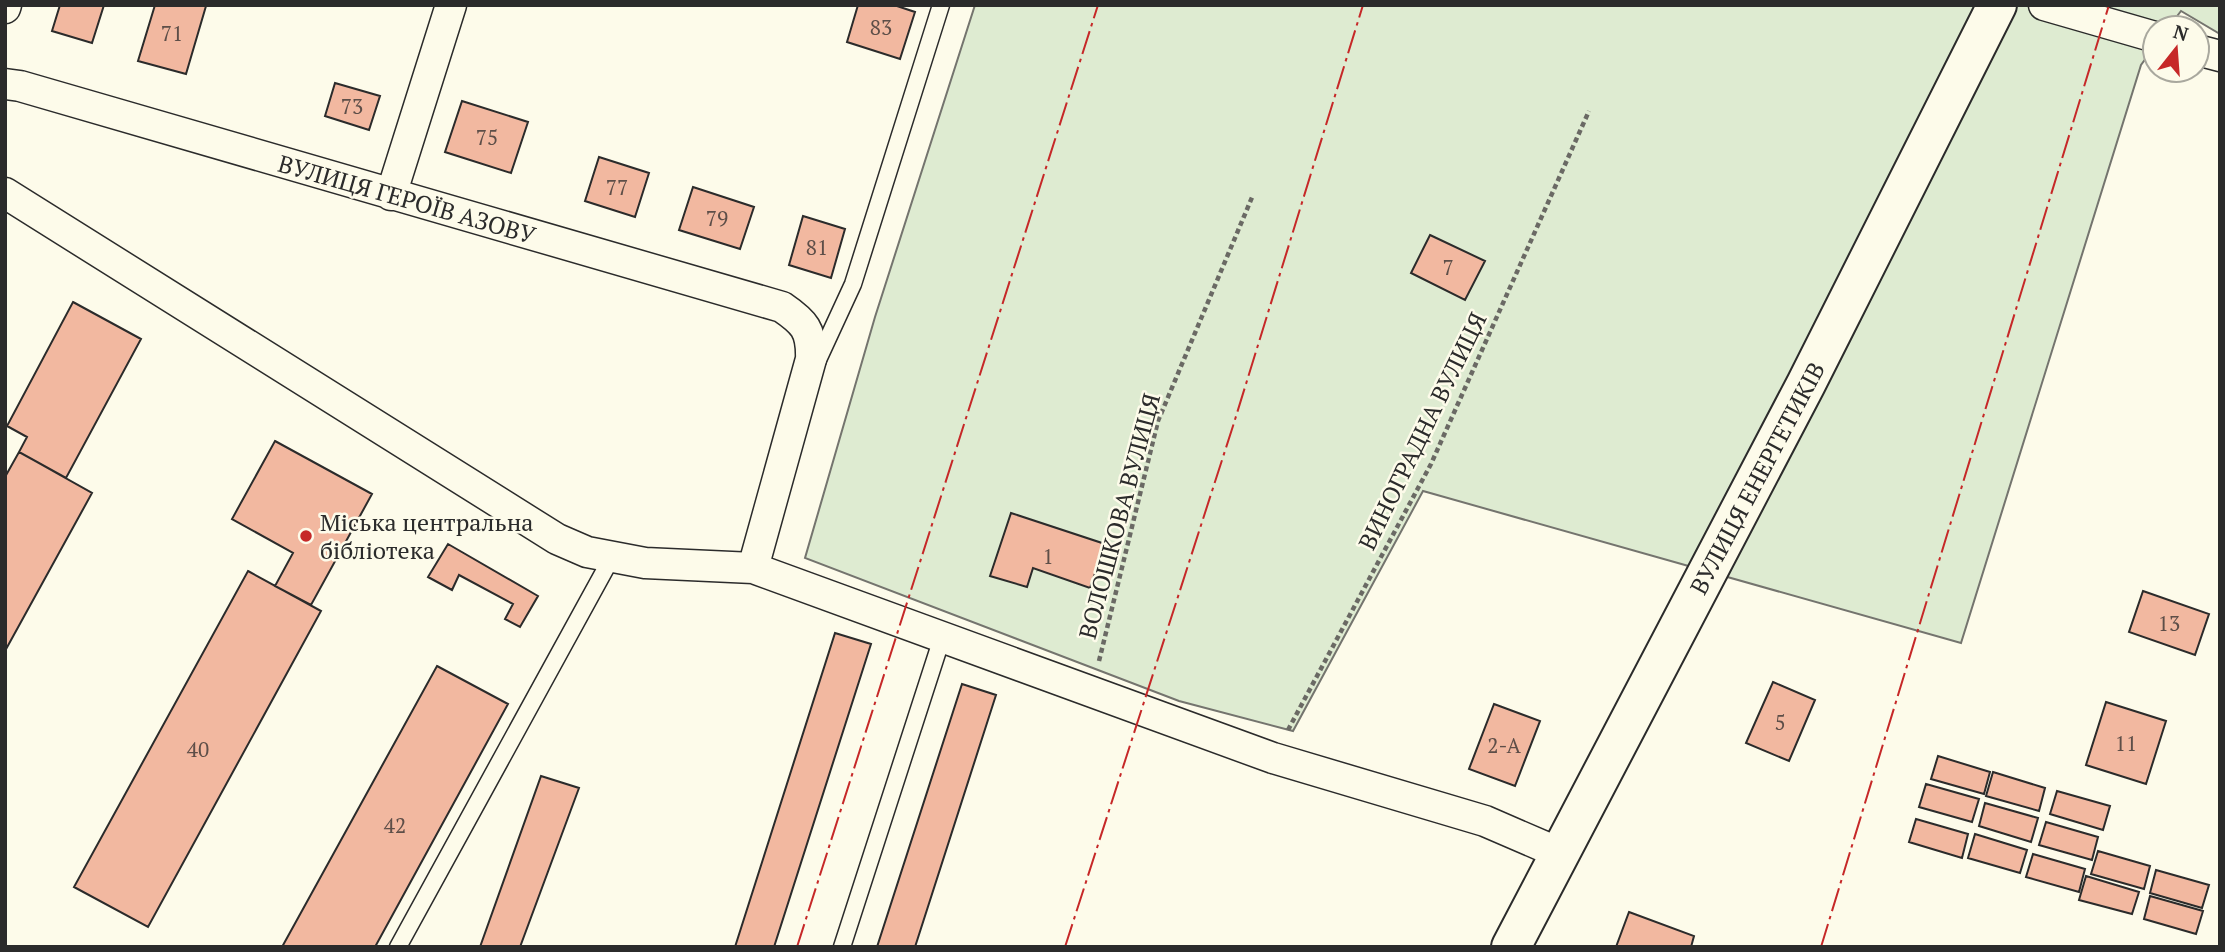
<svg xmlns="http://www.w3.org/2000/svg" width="2225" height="952" viewBox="0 0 2225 952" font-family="'PT Serif',serif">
<rect width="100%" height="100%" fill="#fdfbea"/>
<path fill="#deebd1" stroke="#74746e" stroke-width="2" d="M975 5H2220V34L2181 11 2168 28H2155V46L2141 65 1961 643 1423 491 1293 731 1179 701 805 558 875 317Z"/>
<path fill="#f2b8a0" stroke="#2b2b2b" stroke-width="2" d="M60 5H104L92 43 52 31Z
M155 5 206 6 186 74 138 61Z
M858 5H894L915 12 900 59 847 42Z
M335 83 380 96 369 130 325 116Z
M462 101 528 122 511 173 445 152Z
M599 157 649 173 635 217 585 201Z
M693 187 754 207 740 249 679 230Z
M803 216 845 229 831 278 789 265Z
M1430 235 1485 261 1465 300 1411 273Z
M73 302 141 339 66 478 19 452 27 437 7 426Z
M275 441 372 494 311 605 275 586 293 553 232 519Z
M19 452 92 493 5 651V477Z
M1011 513 1105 544 1090 588 1033 568 1027 587 990 576Z
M448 544 538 596 520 627 505 619 513 604 459 575 452 590 428 577Z
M248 571 321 611 148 927 74 887Z
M2143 591 2209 614 2195 655 2129 632Z
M835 633 871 644 774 947H735Z
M437 666 508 704 375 947H282Z
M1773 682 1815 700 1789 761 1746 743Z
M962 684 996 695 915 947H877Z
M2106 702 2166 721 2146 784 2086 765Z
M1494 704 1540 721 1515 786 1469 769Z
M1938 756 1990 772 1984 794 1931 779Z
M1993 772 2045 788 2039 811 1986 796Z
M541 776 579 788 520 947H480Z
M1926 784 1979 799 1972 822 1919 807Z
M2057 791 2110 806 2103 830 2050 814Z
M1985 803 2038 818 2031 842 1979 826Z
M1916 819 1968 834 1962 858 1909 842Z
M2046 822 2098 837 2092 860 2039 845Z
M1975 834 2027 850 2020 873 1968 858Z
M2098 851 2150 866 2144 889 2091 874Z
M2033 854 2085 869 2079 892 2026 877Z
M2156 870 2209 885 2202 908 2150 893Z
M2086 876 2139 892 2132 914 2079 900Z
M2150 896 2203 911 2196 934 2144 919Z
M1629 912 1694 936 1691 947H1616Z"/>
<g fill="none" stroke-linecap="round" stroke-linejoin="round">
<defs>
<path id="lane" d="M817 362 853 284 941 5
M398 947 612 557
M842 947 942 638"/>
<path id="street" d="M2044 5 2155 37
M5 8 6 5
M2197 50 2220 56
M5 84 20 86 782 307C804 322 812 330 811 359L753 568
M5 193 557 539 587 552 645 563 753 568 1273 758 1485 821 1559 853
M391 195 451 5"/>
<path id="secondary" d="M1511 947 1806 384 1997 5"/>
</defs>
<use href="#lane" stroke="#2b2b2b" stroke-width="19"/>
<use href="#street" stroke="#2b2b2b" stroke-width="33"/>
<use href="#secondary" stroke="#2b2b2b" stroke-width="42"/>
<path stroke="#6a6964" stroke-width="4.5" stroke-dasharray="5 3.5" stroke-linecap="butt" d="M1099 661 1158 421 1253 195
M1288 730 1431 464 1589 111"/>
<use href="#lane" stroke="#fdfbea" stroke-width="16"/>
<use href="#street" stroke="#fdfbea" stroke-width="30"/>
<use href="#secondary" stroke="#fdfbea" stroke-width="38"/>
<path stroke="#c62828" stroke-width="2" stroke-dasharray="24 5 3.5 5" stroke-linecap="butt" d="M797 947 1098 5
M1065 947 1233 426 1363 5
M1821 947 2109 5"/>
</g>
<circle fill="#c62828" stroke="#fdfbea" stroke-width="2.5" cx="306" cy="536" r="7"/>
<g text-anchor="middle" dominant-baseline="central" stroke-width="5" stroke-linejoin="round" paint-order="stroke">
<g font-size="21" fill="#5d4e48">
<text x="881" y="27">83</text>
<text x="172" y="33">71</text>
<text x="352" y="106">73</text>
<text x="487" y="137">75</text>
<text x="617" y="187">77</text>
<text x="717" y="218">79</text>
<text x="817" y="247">81</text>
<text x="1448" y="267">7</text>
<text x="1048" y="556">1</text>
<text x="2169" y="623">13</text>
<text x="1780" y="722">5</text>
<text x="2126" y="743">11</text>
<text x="1504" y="745">2-А</text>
<text x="198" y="749">40</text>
<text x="395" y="825">42</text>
</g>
<g font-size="24" fill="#2b2b2b" stroke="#fdfbea">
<text transform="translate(407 199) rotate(16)">ВУЛИЦЯ ГЕРОЇВ АЗОВУ</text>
<text transform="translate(1422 431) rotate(-64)">ВИНОГРАДНА ВУЛИЦЯ</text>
<text transform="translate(1757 478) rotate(-62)">ВУЛИЦЯ ЕНЕРГЕТИКІВ</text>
<text transform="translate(1119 516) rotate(-75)">ВОЛОШКОВА ВУЛИЦЯ</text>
</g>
<g font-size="24" fill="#2b2b2b" stroke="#fdfbea" text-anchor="start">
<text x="320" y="522">Міська центральна<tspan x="320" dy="28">бібліотека</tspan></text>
</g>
</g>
<rect width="2225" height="952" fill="none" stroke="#2b2b2b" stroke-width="14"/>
<g transform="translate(2176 49) rotate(17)"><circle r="33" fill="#fdfbea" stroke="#a9a89e" stroke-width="2"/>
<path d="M0-5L12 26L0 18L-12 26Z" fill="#c62828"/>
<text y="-10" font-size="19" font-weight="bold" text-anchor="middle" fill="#2b2b2b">N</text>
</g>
</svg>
